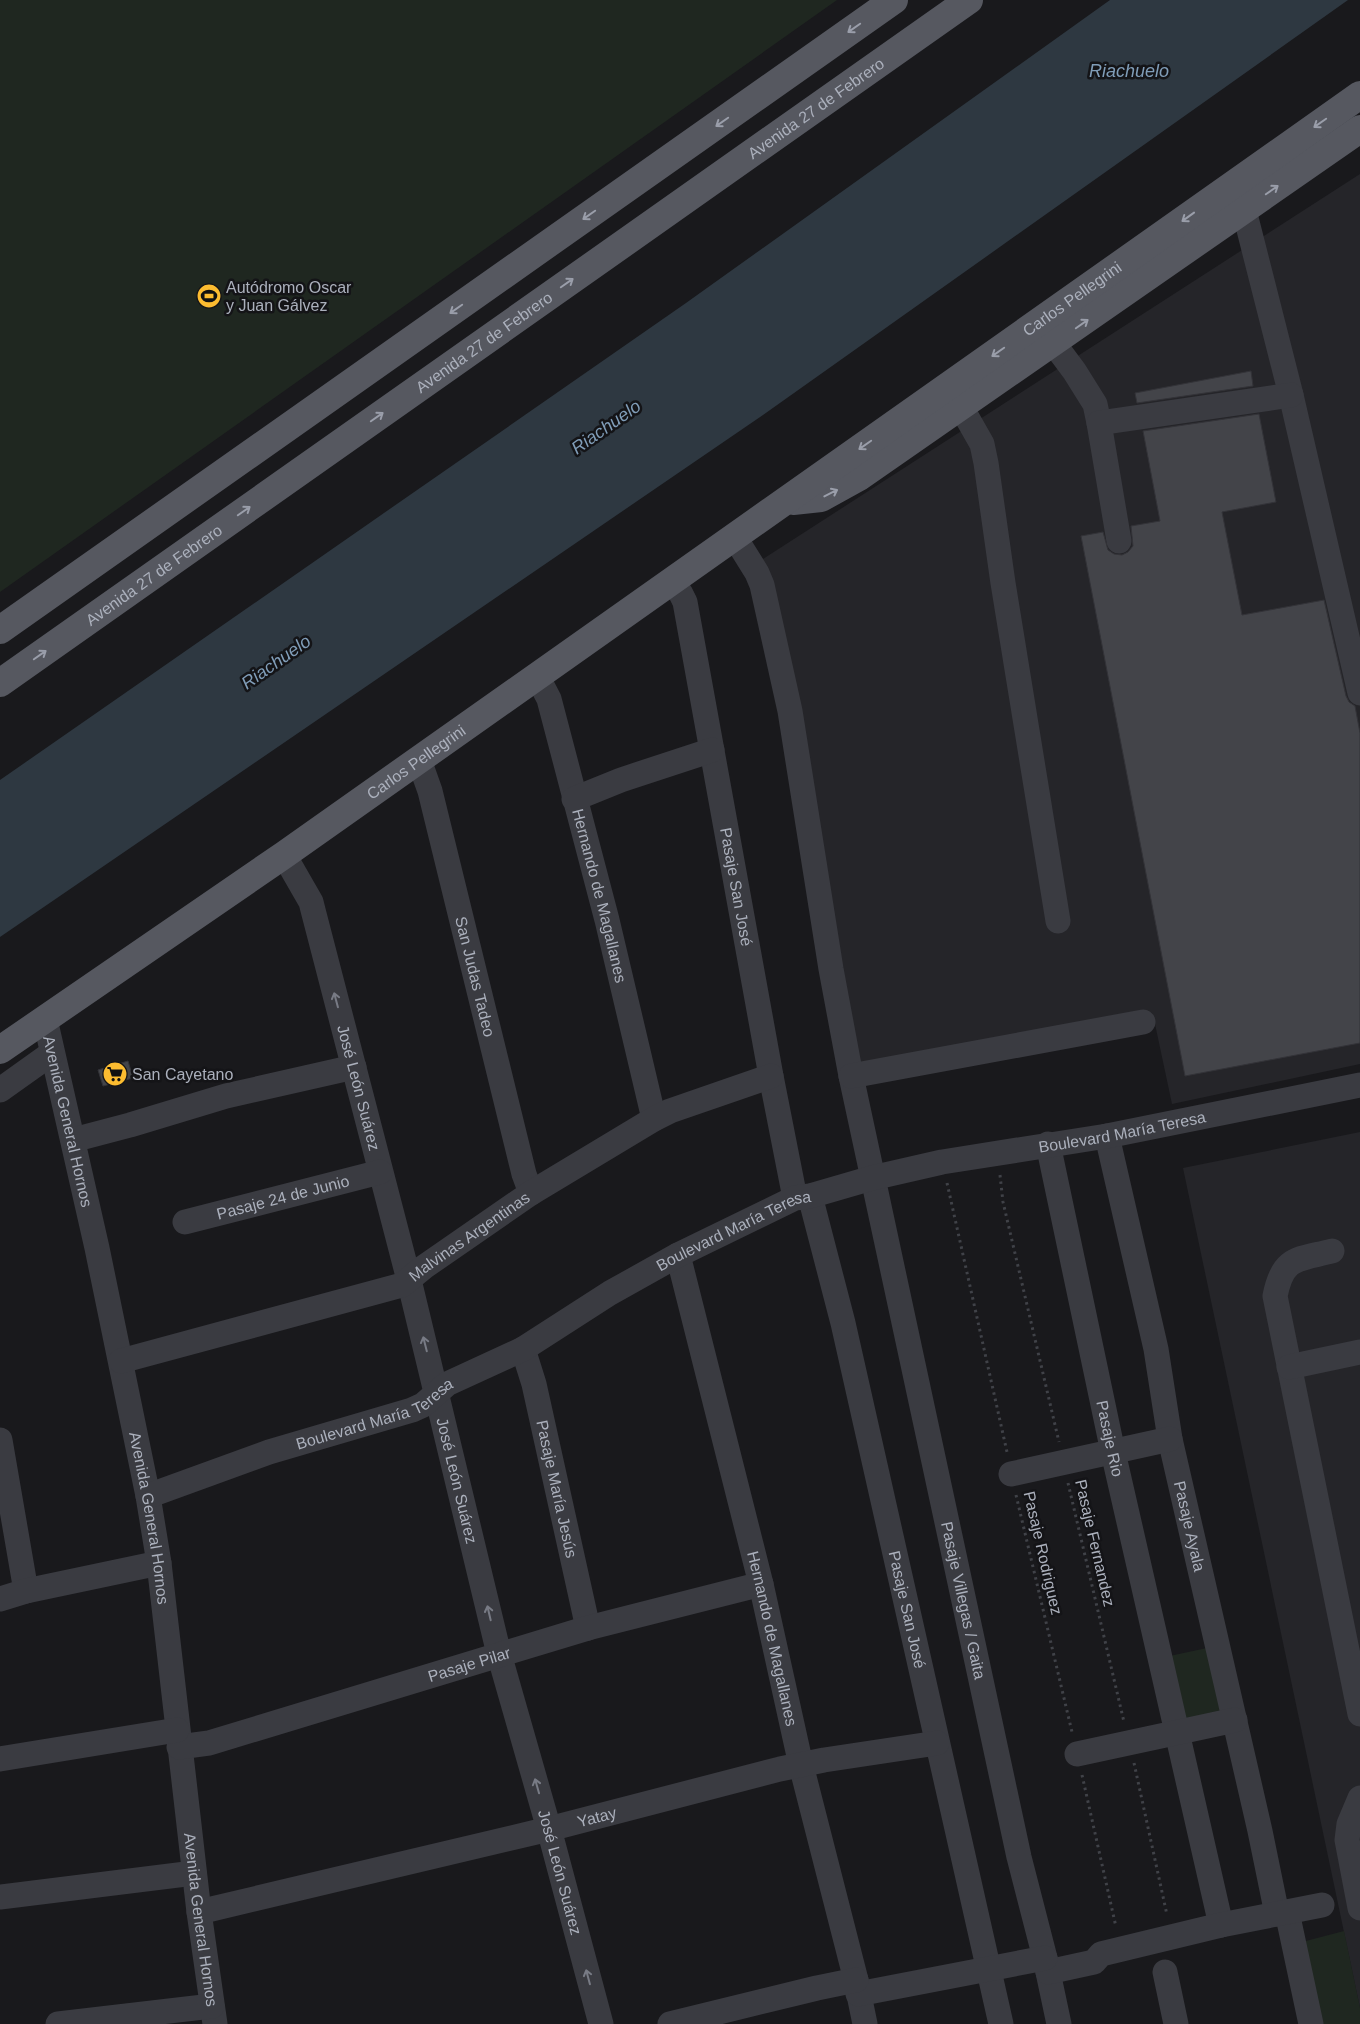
<svg xmlns="http://www.w3.org/2000/svg" width="1360" height="2024" viewBox="0 0 1360 2024" font-family="Helvetica,sans-serif">
<rect width="100%" height="100%" fill="#19191c"/>
<path fill="#252529" d="M1360 174V1064L1172 1104 1155 1024 858 1079 763 559Z
M1360 1132V2008L1183 1168Z"/>
<path fill="#1f2720" d="M0 0H837L0 592Z
M1207 1648 1222 1713 1180 1723 1165 1657Z
M1344 1931 1360 2008V2024H1320L1302 1942Z"/>
<path fill="#2e3841" d="M1110 0H1348L763 415 0 937V780L686 303Z"/>
<path fill="#434449" stroke="#333338" d="M1251 371 1253 386 1137 403 1135 393Z
M1259 414 1276 502 1222 512 1242 615 1324 600 1346 696 1349 702 1355 706 1360 733V1043L1185 1076 1081 536 1103 532 1108 550 1114 554 1122 555 1128 552 1133 546 1131 526 1160 521 1143 431Z
M128 1061 133 1078 103 1086 98 1070Z"/>
<g fill="none" stroke-linecap="round" stroke-linejoin="round">
<path stroke="#404248" stroke-width="3" stroke-dasharray="2.5 4" stroke-linecap="butt" d="M1000 1175 1003 1202 1059 1442
M947 1183 1007 1452
M1068 1483 1124 1722
M1016 1495 1072 1732
M1134 1763 1167 1915
M1082 1775 1116 1927"/>
<g stroke="#3a3b41" stroke-width="25">
<path d="M1233 193 1244 210 1291 395 1360 693"/>
<path d="M1040 325 1075 372 1095 404 1099 423"/>
<path d="M961 407 982 444 986 463 1003 583 1058 921"/>
<path id="s1" d="M734 536 757 573 762 585 790 711 831 969 851 1076 1019 1857 1045 1958 1059 2024"/>
<path d="M1119 541 1099 423 1291 395"/>
<path id="s2" d="M672 580 681 594 685 602 771 1076 795 1198"/>
<path id="s3" d="M537 676 549 699 607 920 654 1119"/>
<path id="s4" d="M419 760 430 791 524 1174 531 1193"/>
<path d="M574 799 621 780 712 750"/>
<path id="s5" d="M284 855 311 902 313 910 409 1280 499 1654 549 1829 601 2024"/>
<path id="s6" d="M45 1019 97 1248 148 1496 159 1563 199 1912 215 2024"/>
<path d="M851 1076 1143 1022"/>
<path d="M0 1090 52 1053"/>
<path id="s7" d="M1107 1136 1156 1349 1170 1439 1260 1831 1277 1914"/>
<path d="M73 1140 130 1125 226 1096 354 1067"/>
<path id="s8" d="M1048 1144 1113 1452 1221 1925"/>
<path id="s9" d="M810 1196 843 1323 1001 2024"/>
<path id="s10" d="M185 1222 380 1172"/>
<path d="M1332 1251C1297 1260 1283 1256 1275 1296L1360 1714"/>
<path id="s11" d="M678 1255 761 1584 801 1765 856 1980 865 2024"/>
<path id="s12" d="M523 1349 534 1384 588 1628"/>
<path id="s13" d="M121 1361 402 1285 424 1267 531 1193 654 1119 670 1111 771 1076"/>
<path d="M1289 1367 1360 1352"/>
<path d="M0 1440 26 1591"/>
<path d="M1011 1474 1170 1439"/>
<path id="s14" d="M148 1496 269 1452 412 1410 423 1405 447 1384 523 1349 610 1293 678 1255 795 1198 810 1196 872 1178 942 1162 1107 1136 1360 1085"/>
<path d="M0 1599 26 1591 159 1563"/>
<path id="s15" d="M179 1747 209 1743 588 1628 761 1584"/>
<path d="M1077 1754 1235 1720"/>
<path d="M0 1759 177 1730"/>
<path d="M1360 1798 1349 1824 1347 1840 1360 1908"/>
<path d="M0 1897 194 1873"/>
<path id="s16" d="M199 1912 549 1829 780 1769 824 1760 937 1743"/>
<path d="M1287 1912 1311 2024"/>
<path d="M1048 1972 1094 1962 1101 1954 1221 1925 1322 1905"/>
<path d="M1165 1972 1176 2024"/>
<path d="M858 1994 1045 1958"/>
<path d="M58 2024 212 2006"/>
<path d="M670 2024 817 1988 856 1980"/>
</g>
<g stroke="#565860" stroke-width="28">
<path d="M793 501 821 498 859 477 1360 129"/>
<path d="M0 630 894 0"/>
<path id="s17" d="M0 683 969 0"/>
<path id="s18" d="M0 1050 284 855 1360 95"/>
</g>
</g>
<defs><path id="oneway-shaft" d="M-6 0H5M1.5-3L5.5 0L1.5 3" fill="none" stroke-width="1.6" stroke-linecap="round" stroke-linejoin="round" transform="scale(1.25)"/></defs>
<g stroke="#9a9eaa">
<use href="#oneway-shaft" transform="translate(854 28) rotate(145)"/>
<use href="#oneway-shaft" transform="translate(722 122) rotate(145)"/>
<use href="#oneway-shaft" transform="translate(1320 123) rotate(145)"/>
<use href="#oneway-shaft" transform="translate(1272 190) rotate(-35)"/>
<use href="#oneway-shaft" transform="translate(589 215) rotate(145)"/>
<use href="#oneway-shaft" transform="translate(1188 217) rotate(144)"/>
<use href="#oneway-shaft" transform="translate(567 283) rotate(-35)"/>
<use href="#oneway-shaft" transform="translate(456 309) rotate(145)"/>
<use href="#oneway-shaft" transform="translate(1082 324) rotate(-35)"/>
<use href="#oneway-shaft" transform="translate(998 352) rotate(145)"/>
<use href="#oneway-shaft" transform="translate(377 417) rotate(-35)"/>
<use href="#oneway-shaft" transform="translate(865 445) rotate(145)"/>
<use href="#oneway-shaft" transform="translate(831 493) rotate(-27)"/>
<use href="#oneway-shaft" transform="translate(244 511) rotate(-35)"/>
<use href="#oneway-shaft" transform="translate(40 655) rotate(-35)"/>
</g>
<g stroke="#787b85">
<use href="#oneway-shaft" transform="translate(336 1000) rotate(-105)"/>
<use href="#oneway-shaft" transform="translate(425 1344) rotate(-104)"/>
<use href="#oneway-shaft" transform="translate(489 1613) rotate(-103)"/>
<use href="#oneway-shaft" transform="translate(537 1786) rotate(-106)"/>
<use href="#oneway-shaft" transform="translate(588 1977) rotate(-105)"/>
</g>
<defs>
<symbol id="stadium-disc" viewBox="-11 -11 22 22"><circle r="9.5" fill="#fcbc30" stroke="#141417"/><path d="M0-5a6.5 5 0 1 0 0 10a6.5 5 0 1 0 0-10ZM-3.5-1.8h7v3.6h-7Z" fill="#111"/></symbol>
<symbol id="supermarket-disc" viewBox="-11 -11 22 22"><circle r="9.5" fill="#fcbc30" stroke="#141417"/><path d="M-6-5.5h2.5l.6 2H6L4.5 2H-2.5L-4.4-4H-6ZM-1.5 3.2a1.3 1.3 0 1 0 .1 0ZM3 3.2a1.3 1.3 0 1 0 .1 0Z" fill="#111"/></symbol>
</defs>
<g fill-rule="evenodd">
<use href="#stadium-disc" x="195" y="282" width="28" height="28"/>
<use href="#supermarket-disc" x="101" y="1060" width="28" height="28"/>
</g>
<g text-anchor="middle" dominant-baseline="central" stroke-width="5" stroke-linejoin="round" paint-order="stroke">
<g font-size="16" fill="#abb0bc" stroke="#141417">
<text stroke="none"><textPath href="#s17" startOffset="998">Avenida 27 de Febrero</textPath></text>
<text stroke="none"><textPath href="#s18" startOffset="1309">Carlos Pellegrini</textPath></text>
<text stroke="none"><textPath href="#s17" startOffset="592">Avenida 27 de Febrero</textPath></text>
<text stroke="none"><textPath href="#s17" startOffset="188">Avenida 27 de Febrero</textPath></text>
<text stroke="none"><textPath href="#s18" startOffset="506">Carlos Pellegrini</textPath></text>
<text stroke="none"><textPath href="#s2" startOffset="315">Pasaje San José</textPath></text>
<text stroke="none"><textPath href="#s3" startOffset="229">Hernando de Magallanes</textPath></text>
<text stroke="none"><textPath href="#s4" startOffset="224">San Judas Tadeo</textPath></text>
<text stroke="none"><textPath href="#s5" startOffset="246">José León Suárez</textPath></text>
<text stroke="none"><textPath href="#s6" startOffset="105">Avenida General Hornos</textPath></text>
<text stroke="none"><textPath href="#s14" startOffset="1051">Boulevard María Teresa</textPath></text>
<text stroke="none"><textPath href="#s10" startOffset="101">Pasaje 24 de Junio</textPath></text>
<text stroke="none"><textPath href="#s14" startOffset="648">Boulevard María Teresa</textPath></text>
<text stroke="none"><textPath href="#s13" startOffset="374">Malvinas Argentinas</textPath></text>
<text stroke="none"><textPath href="#s14" startOffset="242">Boulevard María Teresa</textPath></text>
<text stroke="none"><textPath href="#s8" startOffset="301">Pasaje Rio</textPath></text>
<text stroke="none"><textPath href="#s5" startOffset="651">José León Suárez</textPath></text>
<text stroke="none"><textPath href="#s12" startOffset="144">Pasaje María Jesús</textPath></text>
<text stroke="none"><textPath href="#s6" startOffset="510">Avenida General Hornos</textPath></text>
<text stroke="none"><textPath href="#s7" startOffset="399">Pasaje Ayala</textPath></text>
<text transform="translate(1095 1543) rotate(77)">Pasaje Fernandez</text>
<text transform="translate(1043 1553) rotate(77)">Pasaje Rodriguez</text>
<text stroke="none"><textPath href="#s1" startOffset="1092">Pasaje Villegas / Gaita</textPath></text>
<text stroke="none"><textPath href="#s9" startOffset="425">Pasaje San José</textPath></text>
<text stroke="none"><textPath href="#s11" startOffset="395">Hernando de Magallanes</textPath></text>
<text stroke="none"><textPath href="#s15" startOffset="302">Pasaje Pilar</textPath></text>
<text stroke="none"><textPath href="#s16" startOffset="409">Yatay</textPath></text>
<text stroke="none"><textPath href="#s5" startOffset="1056">José León Suárez</textPath></text>
<text stroke="none"><textPath href="#s6" startOffset="915">Avenida General Hornos</textPath></text>
</g>
<g font-size="16" fill="#abb0bc" stroke="#141417" text-anchor="start">
<text x="226" y="287">Autódromo Oscar<tspan x="226" dy="18">y Juan Gálvez</tspan></text>
<text x="132" y="1074">San Cayetano</text>
</g>
<g font-size="18" font-style="italic" fill="#809db8" stroke="#141417">
<text x="1129" y="71">Riachuelo</text>
<text transform="translate(606 427) rotate(-35)">Riachuelo</text>
<text transform="translate(276 662) rotate(-35)">Riachuelo</text>
</g>
</g>
</svg>
